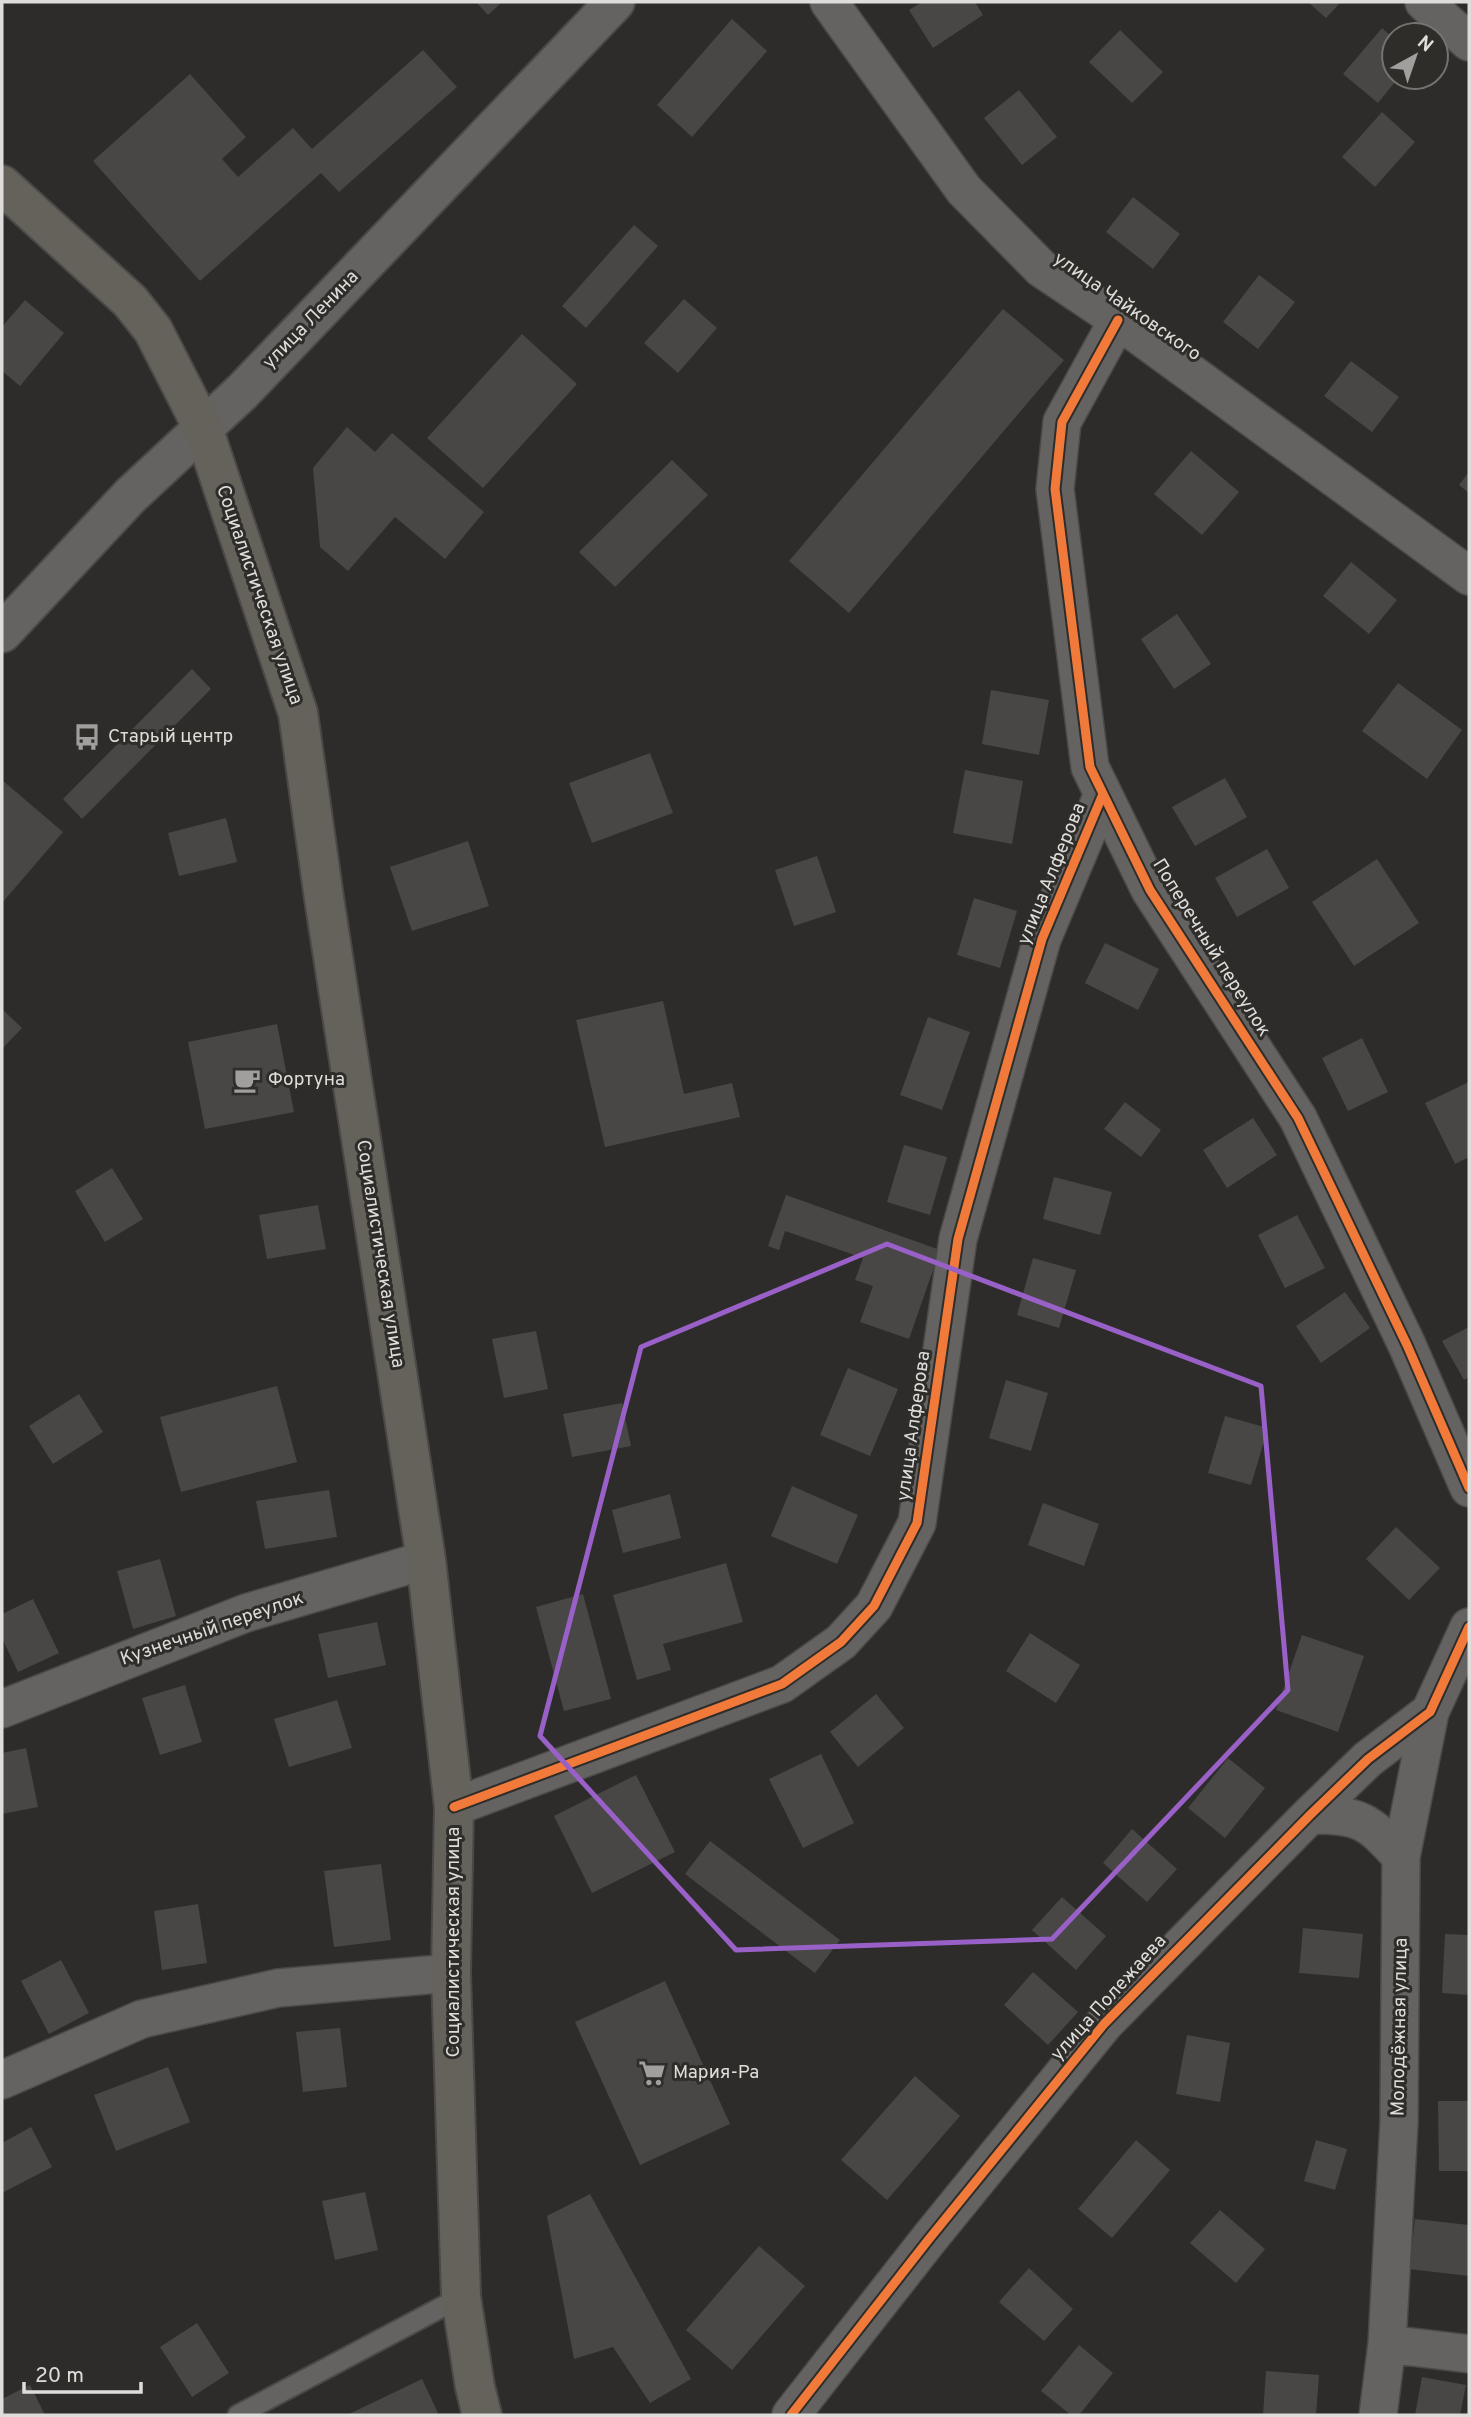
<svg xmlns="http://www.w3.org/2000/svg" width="1471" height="2417" viewBox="0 0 1471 2417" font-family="Overpass,sans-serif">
<rect width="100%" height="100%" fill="#2d2c2a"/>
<path fill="#484746" d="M476 2H502L488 15Z
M922 2H975L983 15 933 48 909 10Z
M1308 2H1341L1326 18Z
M732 19 767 51 692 137 657 105Z
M1382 28 1394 39V77H1399L1378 103 1343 74Z
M1120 30 1163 72 1132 103 1089 62Z
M423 50 457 87 339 192 321 173 200 281 93 161 190 74 246 137 222 159 238 177 293 128 312 149Z
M1019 90 1057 137 1022 165 984 118Z
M1382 112 1415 142 1375 187 1342 157Z
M1133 197 1180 234 1153 269 1106 232Z
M634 225 658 246 586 328 562 306Z
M1259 275 1295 302 1258 349 1223 322Z
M684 299 717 328 678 373 644 343Z
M25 300 64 333 20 386 2 371V327Z
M1003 309 1064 360 849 613 789 561Z
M522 334 577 384 483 488 427 438Z
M1351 361 1399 397 1372 432 1324 396Z
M347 427 375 452 392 433 484 512 445 559 395 517 348 571 320 547 313 468Z
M1191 451 1239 492 1202 535 1154 494Z
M672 460 708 495 615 587 579 552Z
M1469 472V493L1459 485Z
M1351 562 1397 600 1369 634 1323 596Z
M1177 614 1211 664 1174 689 1141 639Z
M192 669 211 689 82 819 63 799Z
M1398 683 1462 730 1427 779 1362 731Z
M991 690 1049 700 1039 755 982 744Z
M650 753 673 813 592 843 569 783Z
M965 770 1023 781 1012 844 953 833Z
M1225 778 1247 817 1195 846 1172 807Z
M2 780 63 832 2 903Z
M226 818 237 862 179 876 168 833Z
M468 841 489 906 412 931 390 867Z
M1267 849 1289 888 1237 917 1215 878Z
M817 856 836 912 794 926 775 870Z
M1377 859 1419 923 1354 966 1312 902Z
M974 898 1017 911 1000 968 957 955Z
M1105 943 1159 969 1138 1010 1085 983Z
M663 1001 684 1094 732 1083 740 1117 605 1147 576 1020Z
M2 1009 22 1028 2 1049Z
M928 1017 970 1032 942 1110 900 1095Z
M277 1024 294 1112 205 1129 188 1042Z
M1362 1038 1388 1092 1348 1111 1322 1058Z
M1469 1082V1157L1455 1164 1425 1103Z
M1125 1102 1161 1130 1141 1157 1104 1129Z
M1253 1118 1277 1155 1227 1188 1203 1150Z
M904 1145 947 1157 930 1215 887 1202Z
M112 1168 143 1219 105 1242 75 1191Z
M1054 1177 1112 1192 1100 1235 1043 1219Z
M786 1195 940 1250 909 1339 860 1322 873 1286 855 1280 863 1258 785 1231 779 1250 768 1246Z
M318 1205 326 1249 267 1259 259 1215Z
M1297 1215 1325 1268 1285 1288 1258 1235Z
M1033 1258 1076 1270 1059 1328 1017 1315Z
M1345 1292 1370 1328 1321 1363 1296 1326Z
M1469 1327V1377L1464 1380 1442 1341Z
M536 1331 548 1389 504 1398 492 1339Z
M848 1368 898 1389 870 1456 820 1435Z
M1006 1380 1048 1393 1031 1451 989 1438Z
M277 1386 297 1462 181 1492 160 1417Z
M79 1394 103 1432 53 1464 29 1426Z
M622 1403 631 1446 572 1457 563 1414Z
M1225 1416 1268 1428 1251 1485 1208 1473Z
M792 1486 858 1515 837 1564 771 1536Z
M329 1490 337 1537 265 1549 256 1501Z
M670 1494 681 1538 623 1553 612 1510Z
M1043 1503 1099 1524 1084 1566 1028 1545Z
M1396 1527 1440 1568 1409 1600 1366 1559Z
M160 1559 176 1616 133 1629 117 1571Z
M726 1563 743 1622 663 1644 671 1670 637 1680 613 1595Z
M583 1594 611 1699 564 1711 536 1607Z
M33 1599 59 1653 18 1672 2 1638V1614Z
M377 1622 386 1665 328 1678 318 1634Z
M1030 1633 1080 1665 1056 1703 1006 1671Z
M1302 1635 1364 1656 1338 1732 1276 1710Z
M185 1685 202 1742 160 1755 142 1698Z
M876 1694 904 1728 858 1767 830 1732Z
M337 1700 352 1748 289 1767 274 1719Z
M26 1748 38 1807 2 1814V1753Z
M821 1754 854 1823 803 1848 769 1779Z
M1228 1758 1265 1788 1225 1838 1188 1808Z
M636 1775 675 1852 592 1893 554 1816Z
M1132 1829 1177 1869 1147 1902 1103 1863Z
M710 1841 840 1940 815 1973 685 1874Z
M381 1864 391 1940 334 1947 324 1871Z
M1062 1897 1106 1936 1076 1970 1032 1930Z
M198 1904 207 1963 162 1970 154 1911Z
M1303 1928 1363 1934 1359 1978 1299 1973Z
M1445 1934 1469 1935V1995L1442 1993Z
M61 1960 89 2013 49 2034 21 1981Z
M1033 1972 1078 2012 1048 2045 1004 2005Z
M665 1981 730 2124 640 2165 575 2022Z
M340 2028 347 2087 303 2092 296 2032Z
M1187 2035 1230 2043 1220 2102 1176 2094Z
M168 2067 190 2122 116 2151 94 2095Z
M915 2076 960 2116 887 2200 841 2160Z
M1438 2101H1469V2171H1439Z
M31 2127 52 2167 2 2193V2143Z
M1136 2140 1170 2170 1112 2238 1078 2209Z
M1316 2140 1347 2149 1335 2190 1304 2181Z
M365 2192 378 2250 335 2260 322 2201Z
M590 2194 691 2379 650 2403 613 2347 574 2359 547 2216Z
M1220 2210 1265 2249 1236 2283 1190 2243Z
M1415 2219 1469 2225V2276L1409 2269Z
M759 2246 805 2286 732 2370 686 2330Z
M1029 2268 1073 2309 1044 2341 999 2302Z
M197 2323 229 2373 192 2397 160 2347Z
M1079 2345 1113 2373 1079 2415H1071L1041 2391Z
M1266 2371 1319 2375 1316 2415H1263Z
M1422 2377 1466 2385 1460 2415H1415Z
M422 2379 438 2413 434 2415H347Z
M30 2385 45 2415H2V2399Z"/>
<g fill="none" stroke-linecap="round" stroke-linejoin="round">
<defs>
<path id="service" d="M238 2415 461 2297"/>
<path id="minor" d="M829 2 964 190 1042 269 1118 320 1469 576
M1424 2 1469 42
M1118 320 1062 422 1055 489 1090 767 1150 890 1298 1118 1407 1345 1469 1488
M2 1709 246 1613 426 1560
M454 1807 782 1684 841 1642 874 1606 917 1523 958 1239 1042 939 1103 794
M1310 1815C1360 1815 1368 1820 1401 1857
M2 2080 142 2019 278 1988 451 1973
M1387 2344 1469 2354
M791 2415 929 2239 1104 2024 1310 1815 1368 1759 1430 1712 1469 1627
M1378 2415 1387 2344 1399 2122 1401 1857 1430 1712"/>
<path id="tertiary" d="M2 633 130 496 242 392 615 2"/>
<path id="primary" d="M2 185 130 301 153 330 203 428 298 713 324 898 426 1560 454 1807 451 1973 461 2297 475 2387 482 2415"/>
</defs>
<use href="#service" stroke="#4a4948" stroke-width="23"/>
<use href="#minor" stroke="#4a4948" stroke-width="40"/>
<use href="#tertiary" stroke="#4a4948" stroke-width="42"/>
<use href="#primary" stroke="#4a4948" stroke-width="42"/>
<use href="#service" stroke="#646362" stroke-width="19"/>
<use href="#minor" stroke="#646362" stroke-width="37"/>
<use href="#tertiary" stroke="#646362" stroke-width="38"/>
<use href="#primary" stroke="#65625c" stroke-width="38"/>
<defs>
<path id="cycleway" d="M1118 320 1062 422 1055 489 1090 767 1150 890 1298 1118 1407 1345 1469 1488
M454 1807 782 1684 841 1642 874 1606 917 1523 958 1239 1042 939 1103 794
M791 2415 929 2239 1104 2024 1310 1815 1368 1759 1430 1712 1469 1627"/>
</defs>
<use href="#cycleway" stroke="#2e2d29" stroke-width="13"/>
<use href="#cycleway" stroke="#f17a3a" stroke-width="9"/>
</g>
<path fill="none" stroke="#9961c7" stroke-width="5" stroke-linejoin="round" d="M887 1244 1261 1386 1288 1690 1052 1939 736 1950 540 1736 641 1347Z"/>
<defs>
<symbol id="bus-bare" viewBox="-9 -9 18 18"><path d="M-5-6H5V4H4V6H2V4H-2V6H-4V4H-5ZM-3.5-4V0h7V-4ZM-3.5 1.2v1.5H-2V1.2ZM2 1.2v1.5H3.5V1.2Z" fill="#a09f9d" stroke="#2e2d29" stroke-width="2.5" paint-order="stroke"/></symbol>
<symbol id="cafe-bare" viewBox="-9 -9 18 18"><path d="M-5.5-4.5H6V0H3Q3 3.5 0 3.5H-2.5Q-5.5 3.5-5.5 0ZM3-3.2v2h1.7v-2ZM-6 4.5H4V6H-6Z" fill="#a09f9d" stroke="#2e2d29" stroke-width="2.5" paint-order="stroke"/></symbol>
<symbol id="supermarket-bare" viewBox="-9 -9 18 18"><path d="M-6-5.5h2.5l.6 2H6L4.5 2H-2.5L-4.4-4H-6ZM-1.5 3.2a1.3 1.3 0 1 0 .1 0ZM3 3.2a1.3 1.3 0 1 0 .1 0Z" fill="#a09f9d" stroke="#2e2d29" stroke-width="2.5" paint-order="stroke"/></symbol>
</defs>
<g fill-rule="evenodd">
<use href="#bus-bare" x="68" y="718" width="38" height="38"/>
<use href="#cafe-bare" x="228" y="1061" width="38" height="38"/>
<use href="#supermarket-bare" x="633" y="2054" width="38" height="38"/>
</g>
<g text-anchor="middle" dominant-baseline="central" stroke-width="6" stroke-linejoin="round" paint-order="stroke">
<g font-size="19" fill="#dedddb" stroke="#2e2d29">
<text transform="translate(1127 307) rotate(35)">улица Чайковского</text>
<text transform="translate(311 320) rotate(-46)">улица Ленина</text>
<text transform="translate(259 595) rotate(71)">Социалистическая улица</text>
<text transform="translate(1052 874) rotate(-68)">улица Алферова</text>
<text transform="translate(1211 948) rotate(58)">Поперечный переулок</text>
<text transform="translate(380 1254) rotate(81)">Социалистическая улица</text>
<text transform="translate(914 1426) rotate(-82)">улица Алферова</text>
<text transform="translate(212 1629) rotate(-19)">Кузнечный переулок</text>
<text transform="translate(454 1942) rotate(-90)">Социалистическая улица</text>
<text transform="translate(1109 1998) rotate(-48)">улица Полежаева</text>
<text transform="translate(1400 2027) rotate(-89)">Молодёжная улица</text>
</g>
<g font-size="19" fill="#dedddb" stroke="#2e2d29" text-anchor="start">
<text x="108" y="737">Старый центр</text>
<text x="268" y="1080">Фортуна</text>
<text x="673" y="2073">Мария-Ра</text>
</g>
</g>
<rect width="1471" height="2417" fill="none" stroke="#dedddb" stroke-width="7"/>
<g transform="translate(1415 56) rotate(40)"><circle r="33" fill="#2e2d29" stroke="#747370" stroke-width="2"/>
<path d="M0-5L12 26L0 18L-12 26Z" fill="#a09f9d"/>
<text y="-10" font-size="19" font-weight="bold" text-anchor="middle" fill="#dedddb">N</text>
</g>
<path d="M24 2382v10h117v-10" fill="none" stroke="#dedddb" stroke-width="3.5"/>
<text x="35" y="2382" font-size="21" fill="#dedddb" stroke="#2e2d29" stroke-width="5" paint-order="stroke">20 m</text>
</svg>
